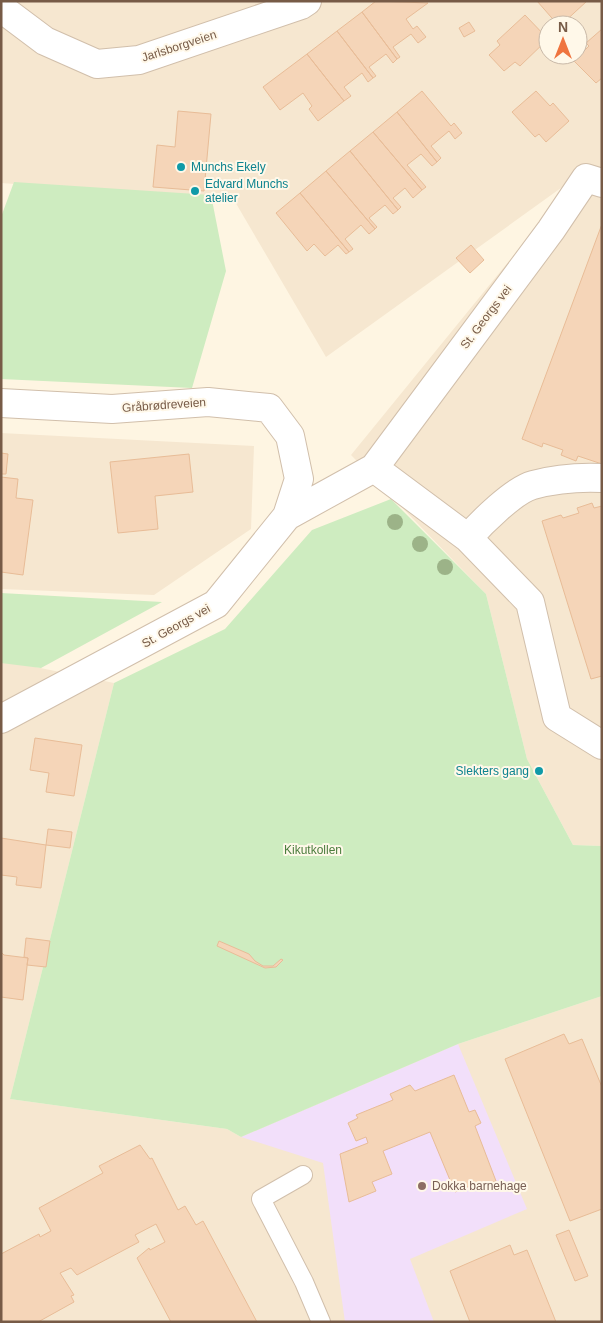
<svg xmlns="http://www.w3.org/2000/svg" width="603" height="1323" viewBox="0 0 603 1323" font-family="Arial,sans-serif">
<rect width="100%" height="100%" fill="#fef5e2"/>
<path fill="#f6e7d0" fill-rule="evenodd" d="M1 1H602V846L573 845 527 759 486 594 351 455 579 175 326 357 234 200 1 183ZM548 25H578V55H548Z
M1 433 254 446 251 529 154 595 1 589Z
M1 660 114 683 10 1099 227 1129 241 1137 458 1044 602 996V1322H1Z"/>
<path fill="#f2dffa" d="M458 1044 527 1209 410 1259 434 1322H345L323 1163 241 1137Z"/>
<path fill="#ceecc0" d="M14 182 211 195 226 271 192 388 1 379V217Z
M391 499 486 594 527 759 573 845 602 846V996L458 1044 241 1137 227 1129 10 1099 114 683 225 629 312 530Z
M1 593 162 602 41 668 1 663Z"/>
<path fill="#f5d5b8" stroke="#e8bc97" d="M376 1 428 3 406 19 413 29 417 26 426 37 418 43 411 34 393 47 400 57 397 59 362 12Z
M537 1H587L561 25H558Z
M362 12 397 59 393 63 386 54 369 67 376 76 373 78 337 31Z
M525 15 548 39 520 66 515 62 504 71 489 55 500 45 497 41Z
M469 22 475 31 464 37 459 28Z
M602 29V78L596 83 574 61 589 46 586 43Z
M337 31 373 78 368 82 362 73 344 87 351 96 344 101 307 54Z
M307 54 344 101 318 121 309 109 312 106 303 93 280 110 263 87Z
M422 91 451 126 454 123 462 133 455 139 449 131 431 146 441 158 437 162 397 112Z
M536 91 550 106 553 103 569 121 546 142 539 134 535 137 512 112Z
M178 111 211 114 204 191 153 187 157 145 175 147Z
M397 112 437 162 432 166 421 154 407 165 426 187 422 190 373 132Z
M373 132 422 190 413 198 405 188 393 198 401 207 398 210 350 151Z
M350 151 398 210 393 214 385 205 369 218 377 227 375 229 326 171Z
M326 171 375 229 369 234 361 225 345 239 353 249 349 252 300 193Z
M300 193 349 252 346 254 338 245 325 256 314 244 307 251 276 213Z
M602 224V464L578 456 576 461 561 455 563 450 543 443 542 447 522 439Z
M471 245 484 260 470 273 456 258Z
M1 453 8 454 6 474H1Z
M189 454 193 492 155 496 158 529 118 533 110 462Z
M1 477 18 479 16 498 33 500 23 575 1 572Z
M592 503 594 508 602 506V676L591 679 542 521 561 515 563 518 579 513 577 508Z
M35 738 82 745 74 796 46 792 49 773 30 770Z
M48 829 72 832 70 848 46 845Z
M1 838 46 845 41 888 16 885 17 877 1 875Z
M26 938 50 941 46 967 27 965 28 958 24 957Z
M219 941 249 954 255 961 263 966H273L281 959 283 960 276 967 265 968 217 946Z
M1 952 4 955 28 958 23 1000 1 997Z
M564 1034 569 1044 582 1039 602 1087V1209L570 1221 505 1059Z
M454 1075 469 1112 475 1110 481 1123 475 1126 496 1181 477 1189 475 1184 455 1192 430 1132 383 1151 392 1174 372 1182 376 1191 349 1202 340 1154 368 1143 366 1137 356 1141 348 1123 358 1118 356 1115 393 1100 390 1094 410 1085 415 1091Z
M140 1145 150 1159 152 1158 178 1210 185 1206 196 1225 203 1221 257 1322H171L137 1258 149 1248 150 1250 165 1242 156 1224 135 1235 139 1242 77 1275 71 1268 60 1273 74 1295 71 1296 74 1302 38 1322H1V1254L39 1234 40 1237 51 1231 39 1208 103 1173 99 1166Z
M569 1230 588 1276 575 1281 556 1235Z
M510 1245 514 1255 527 1250 556 1322H470L450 1271Z"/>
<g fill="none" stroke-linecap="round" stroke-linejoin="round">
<defs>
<path id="lane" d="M303 1175 261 1199 304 1282 321 1322"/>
<path id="street" d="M1 8 45 41 97 64 139 60 301 5 307 1
M1 403 112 409 208 402 269 408 290 436 299 479 287 516
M374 468 468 538 530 602 557 717 602 745
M468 538C481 523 514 490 533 485 555 479 579 477 602 478
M1 719 216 604 287 516 374 468 551 230 586 178 602 183"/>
</defs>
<use href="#lane" stroke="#d1bfab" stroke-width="20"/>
<use href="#street" stroke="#d1bfab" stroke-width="30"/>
<use href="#lane" stroke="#fff" stroke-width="18"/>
<use href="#street" stroke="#fff" stroke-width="28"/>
</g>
<g fill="#9cb388">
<circle cx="395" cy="522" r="8"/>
<circle cx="420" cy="544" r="8"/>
<circle cx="445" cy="567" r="8"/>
</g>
<g fill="#0f9aa8" stroke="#fff8e9" stroke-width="2">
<circle cx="181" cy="167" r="5"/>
<circle cx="195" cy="191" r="5"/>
<circle cx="539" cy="771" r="5"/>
</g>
<circle fill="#8d6e63" stroke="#fff8e9" stroke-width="2" cx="422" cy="1186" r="5"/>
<g text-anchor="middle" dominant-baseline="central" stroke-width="4" stroke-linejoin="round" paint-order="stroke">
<g font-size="12" fill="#775b47" stroke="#fff8e9">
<text transform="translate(179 46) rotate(-18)">Jarlsborgveien</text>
<text transform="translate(486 317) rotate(-53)">St. Georgs vei</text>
<text transform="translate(164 405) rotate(-4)">Gråbrødreveien</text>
<text transform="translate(176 626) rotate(-29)">St. Georgs vei</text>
</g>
<g font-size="12" fill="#0d838f" stroke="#fff8e9" text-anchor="start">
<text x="191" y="167">Munchs Ekely</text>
<text x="205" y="184">Edvard Munchs<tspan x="205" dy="14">atelier</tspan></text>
<text x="529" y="771" text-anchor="end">Slekters gang</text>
</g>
<g font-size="12" fill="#4c7d3e" stroke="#fff8e9">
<text x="313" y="850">Kikutkollen</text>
</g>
<g font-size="12" fill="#785e54" stroke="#fff8e9" text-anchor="start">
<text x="432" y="1186">Dokka barnehage</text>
</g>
</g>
<rect width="603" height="1323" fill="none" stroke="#775b47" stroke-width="5"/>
<g transform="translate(563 40)"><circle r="24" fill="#fff8e9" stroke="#c9b9a8"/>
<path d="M0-4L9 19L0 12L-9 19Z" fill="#ef743f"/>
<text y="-8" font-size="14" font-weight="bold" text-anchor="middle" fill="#775b47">N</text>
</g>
</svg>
